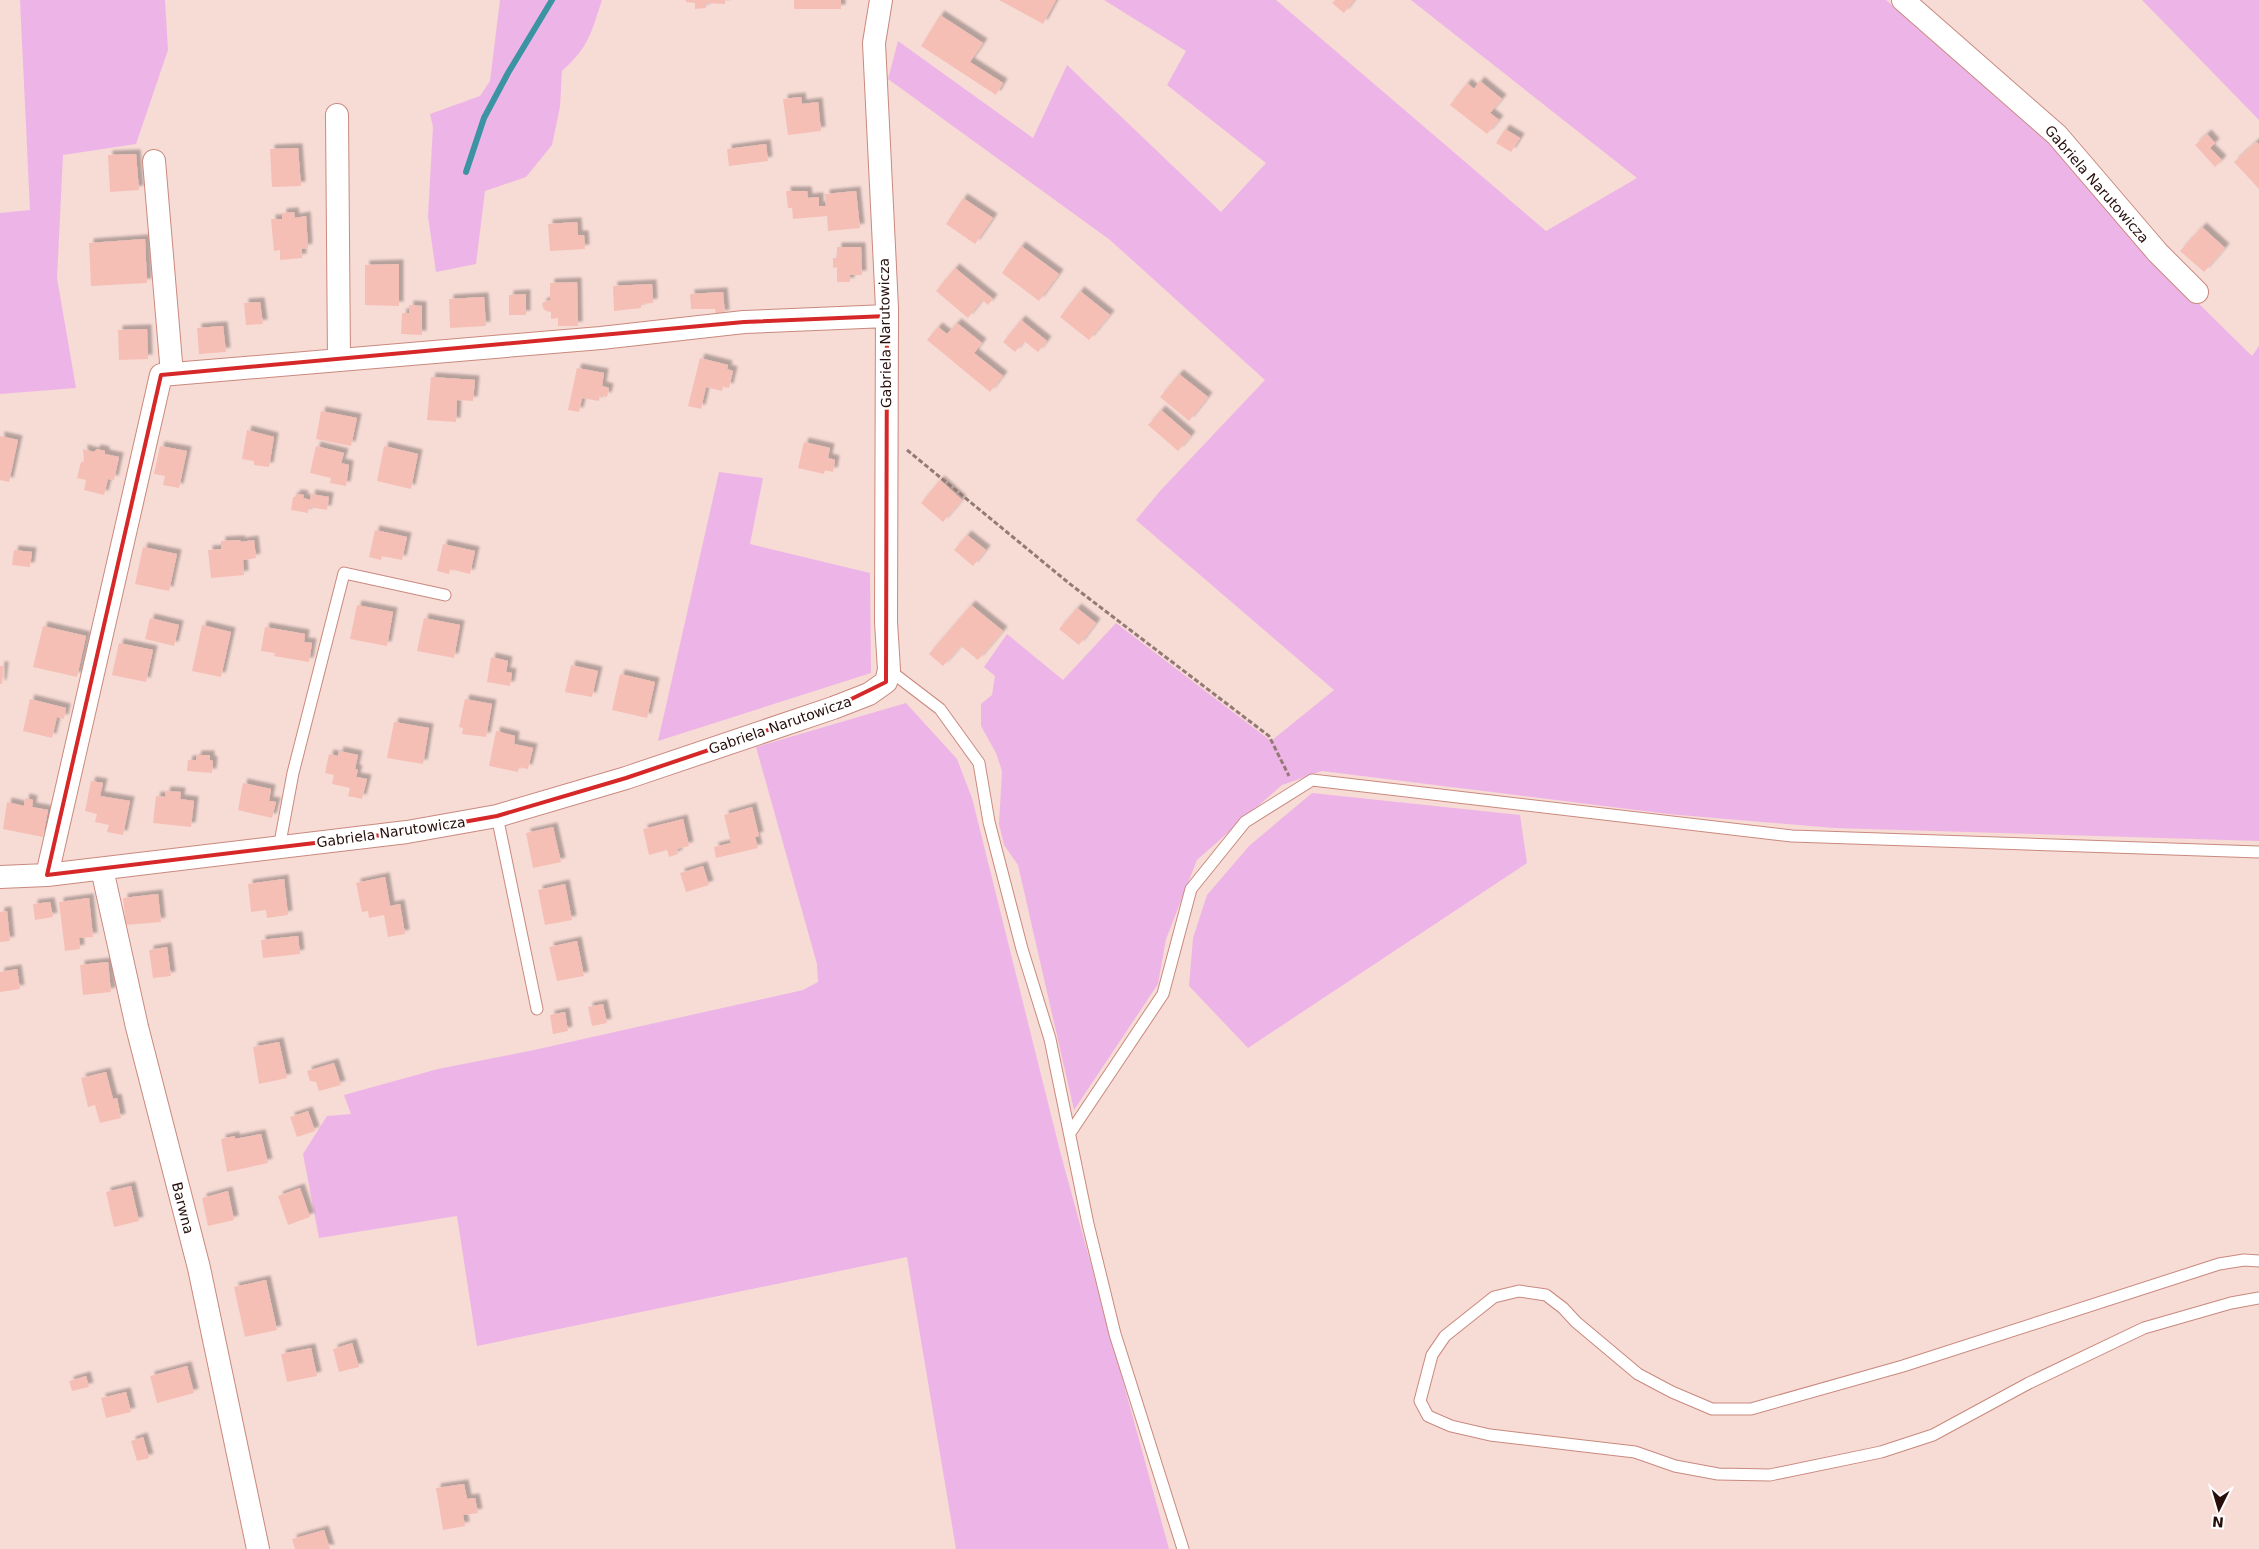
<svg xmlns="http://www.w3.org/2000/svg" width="2259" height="1549" viewBox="0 0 2259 1549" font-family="'DejaVu Sans',sans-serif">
<defs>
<filter id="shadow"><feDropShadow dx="4.5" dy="-4.5" stdDeviation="1" flood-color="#0004"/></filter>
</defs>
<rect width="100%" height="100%" fill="#f7dbd5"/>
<path fill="#edb5e7" d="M20 0H165L168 50 136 144 63 155 57 278 76 388 0 394V213L30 210Z
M500 0H602C591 33 589 47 562 71L560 107 552 145 526 177 485 191 476 264 436 272 428 216 433 127 430 114 480 96 490 81Z
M1104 0H1276L1546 231 1637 178 1411 0H1886L2047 137 2135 241 2252 356 2259 346V841L1834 828 1668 814 1322 771 1282 785 1197 860 1166 939 1158 984 1074 1110 1018 865 1004 845 999 824 1002 771 996 753 981 726V704L992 695 995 676 984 667 1007 634 1063 680 1116 623 1271 741 1334 690 1136 520 1160 491 1265 380 1110 240 888 79 898 41 1033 138 1067 65 1221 212 1266 163 1167 85 1186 51Z
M2142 0H2259V120Z
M719 472 763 478 750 544 870 573 871 673 658 741Z
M906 703 957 759 972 798 1061 1155 1169 1549H956L907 1257 477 1346 457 1216 319 1238 303 1154 327 1116 351 1114 344 1095 438 1069 534 1050 803 990 818 982 817 964 756 747Z
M1312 793 1520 815 1527 863 1248 1048 1189 986 1193 938 1207 895 1249 846Z"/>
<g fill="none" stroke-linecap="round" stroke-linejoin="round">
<path stroke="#3c94a3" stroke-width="6" d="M466 172 484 118 508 73 552 0"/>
</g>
<path fill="#f6bfb6" filter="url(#shadow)" d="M686 0H725V4L706 3V8L695 9V3L686 2Z
M794 0H841V9H794Z
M999 0H1056L1043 24Z
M1335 0H1354L1344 13 1332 3Z
M940 15 983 43 970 62 1003 83 996 95 921 46Z
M1480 81 1502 99 1490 113 1499 120 1487 134 1450 105 1467 83 1474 89Z
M801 97 802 104 818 102 821 131 788 135 783 99Z
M1505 129 1520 138 1511 152 1496 143Z
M2207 134 2215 143 2210 148 2222 160 2215 167 2195 145Z
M2256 142 2259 144V189L2234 162Z
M766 144 768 161 729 166 727 149Z
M298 148 301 186 272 187 270 149Z
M136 154 139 190 110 192 108 155Z
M786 191H807L808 198 819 197V206H826L825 194 856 191 860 228 828 231 827 216 793 219 792 208H788Z
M963 198 993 218 975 244 946 224Z
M294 212 295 218 306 216 308 248 302 249V258L280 260V250L274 251 271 219H282V213Z
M577 222 578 235H584L585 249 550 251 548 224Z
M2202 227 2225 248 2204 272 2180 251Z
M145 239 147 283 91 286 89 243Z
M1021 246 1059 274 1039 301 1002 273Z
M837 247H861L862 275H850V282H837V267L833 268V258H837Z
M399 264V306L365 305V265Z
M955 268 993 299 988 305 982 300 968 318 936 291Z
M577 282 578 326H558V318L551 319V312L546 311 543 308 542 303 550 300V283Z
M652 284 653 303 641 304V308L614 311 613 286Z
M1080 291 1110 315 1089 340 1060 317Z
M723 292 725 314 716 315 715 309H691L690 294Z
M526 294V315H509V295Z
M484 297 486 326 450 328 449 299Z
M260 302 263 324 246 325 244 303Z
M409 305 422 306V335L401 334 402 313H409Z
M1021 320 1047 341 1038 352 1024 341 1015 352 1003 342Z
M957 323 982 343 974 353 1003 376 990 392 927 340 938 327 947 334Z
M223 326 226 352 199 354 197 328Z
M147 329 148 359 119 360 118 330Z
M700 358 728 365 727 369 733 371 729 388 723 386 722 391 706 387 701 409 688 406Z
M577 368 604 373 602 386 609 388 607 397 600 395 599 401 582 398 579 412 568 410Z
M1179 374 1208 397 1189 421 1160 397Z
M431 377 475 380 473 401 457 400 456 422 427 420Z
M1161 410 1191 436 1178 451 1148 425Z
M321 411 357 418 351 446 316 439Z
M247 430 274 437 269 467 254 465V461L242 459Z
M0 436 18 440 9 482 0 480Z
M804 442 830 448 828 458 835 460 833 472 825 470 824 474 798 468Z
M160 446 187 451 179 488 163 485 165 476 154 474Z
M316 446 344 453 341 463 349 465 346 486 330 483 331 478 310 473Z
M384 446 418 454 411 489 377 481Z
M83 449 94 452 97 449 105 451V454L119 457 114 480 108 479 104 495 84 490 86 480 77 478 81 462H84Z
M940 480 962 500 943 522 921 503Z
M296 494 304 495 303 498 310 500 311 494 329 497 327 510 309 507 308 513 291 510 293 497H295Z
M375 530 407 537 402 560 382 556 381 560 369 557Z
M967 535 986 550 973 566 954 550Z
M240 540 241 542 254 540 256 558 243 560 244 575 211 578 208 550 221 549V541Z
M443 544 475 551 470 574 450 569 449 574 437 571Z
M143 547 177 554 169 591 135 584Z
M14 550 32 552 30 567 12 565Z
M357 605 393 612 387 646 350 639Z
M971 605 1003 631 978 660 961 646 943 666 929 654Z
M1077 608 1096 623 1079 645 1059 629Z
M150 618 179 625 174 646 145 639Z
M424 618 460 625 454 658 417 651Z
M202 625 231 632 221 677 192 671Z
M43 626 86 636 77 677 33 667Z
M265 627 305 634 304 642 312 643 309 662 274 656 275 653 261 651Z
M119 643 153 650 146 682 112 675Z
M491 657 508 661 506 672 512 673 510 686 487 682Z
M571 665 598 671 592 697 565 692Z
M0 666H4L2 684H0Z
M620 674 655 682 647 718 612 710Z
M30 699 66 708 64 719 57 717 52 738 23 731Z
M465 699 492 704 486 737 462 734 463 728 459 727Z
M394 722 429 728 423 764 387 758Z
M496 731 515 736 514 744 533 748 528 769 519 767 518 772 489 766Z
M339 751 358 755 355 769 358 770 356 777 367 779 362 799 348 796 350 788 332 784 334 775 325 773 329 754 338 756Z
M197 755H210V760L213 761 212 773 187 771 188 760H196Z
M91 781 103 783 100 796 130 801 123 835 107 832 109 825 95 822 97 814 85 811Z
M243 783 271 789 269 801 276 802 272 818 238 810Z
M166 791 181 792 180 799 194 801 191 827 153 823 156 796 165 797Z
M25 798 33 800 32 807 48 810 43 837 3 829 7 802 24 806Z
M752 807 759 836 755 837 758 848 716 858 714 847 731 843 724 815Z
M683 819 689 846 677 849 678 854 669 857 667 850 649 855 643 829Z
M553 827 561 862 533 868 526 833Z
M703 866 709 885 686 892 680 873Z
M385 877 390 906 400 904 405 934 388 937 384 915 369 918 368 911 362 912 356 883Z
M284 879 288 915 267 918 266 910 251 912 248 884Z
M565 884 572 920 545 925 538 890Z
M158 894 161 922 126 925 123 898Z
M89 898 93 937 79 938 80 949 65 951 59 902Z
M50 902 53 917 35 920 33 904Z
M7 911 10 941 0 942V912Z
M298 936 300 954 263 958 261 940Z
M577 941 584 976 557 981 549 947Z
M167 947 171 976 153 978 149 950Z
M108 962 111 992 83 995 80 965Z
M17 969 20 989 0 992V972Z
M603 1004 607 1023 592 1026 588 1007Z
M565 1012 568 1031 553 1034 550 1015Z
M279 1042 287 1078 259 1084 253 1047Z
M334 1063 341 1085 319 1091 316 1082 310 1081 307 1071Z
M106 1072 113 1099 117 1098 121 1118 100 1123 95 1105 88 1107 81 1078Z
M308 1111 315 1131 297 1137 290 1117Z
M261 1134 268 1163 227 1172 221 1139 235 1136V1139Z
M131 1186 139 1221 114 1227 106 1192Z
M300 1188 310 1217 288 1225 278 1196Z
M228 1191 234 1220 208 1226 202 1198Z
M266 1280 277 1330 245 1337 234 1287Z
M352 1343 359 1367 339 1372 333 1349Z
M311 1348 317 1376 287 1382 281 1354Z
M187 1366 194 1393 157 1403 150 1376Z
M86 1376 89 1387 72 1391 69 1381Z
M126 1392 131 1412 106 1418 101 1398Z
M143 1437 149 1458 137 1461 131 1441Z
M464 1484 467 1499 475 1498 478 1513 463 1515 465 1526 443 1530 436 1488Z
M324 1530 330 1549H295L292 1539Z"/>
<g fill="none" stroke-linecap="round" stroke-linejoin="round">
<defs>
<path id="service" d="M889 670 940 709 979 763 989 822 1022 949 1050 1039 1088 1224 1115 1334 1183 1549
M497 816 537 1009
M279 848 293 773 344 573 445 595
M1070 1133 1163 994 1191 889 1245 822 1312 780 1792 836 2259 852
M2259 1261 2244 1260 2219 1264 1903 1366 1751 1409H1712L1672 1392 1638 1374 1576 1322 1563 1308 1546 1295 1519 1291 1494 1297 1445 1336 1432 1355 1420 1401 1428 1416 1451 1426 1490 1435 1635 1452 1675 1466 1718 1474 1770 1475 1881 1452 1933 1435 2029 1383 2144 1328 2231 1303 2259 1298"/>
<path id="minor" d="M1903 0 2057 135 2158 253 2197 292
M337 115 339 360
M154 161 172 374
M102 869 137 1027 199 1268 258 1549
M47 875 161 375 601 338 744 322 887 316
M0 877 47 875 407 832 497 816 626 778 833 708 869 694 886 682 889 670 886 622 887 308 874 43 881 0"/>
</defs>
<use href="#service" stroke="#c9897e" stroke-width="13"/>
<use href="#minor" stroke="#c9897e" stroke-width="24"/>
<path stroke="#947a75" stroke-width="3" stroke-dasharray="5 2.5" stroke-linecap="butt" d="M907 450 1070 584 1269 736 1289 776"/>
<use href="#service" stroke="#fff" stroke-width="11"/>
<use href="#minor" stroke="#fff" stroke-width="22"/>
</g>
<path fill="none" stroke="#d62828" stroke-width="4" stroke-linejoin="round" d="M887 316 886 682 833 708 626 778 497 816 407 832 47 875 161 375 744 322Z"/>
<g text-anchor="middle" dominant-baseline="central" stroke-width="5" stroke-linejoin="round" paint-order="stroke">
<g font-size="14" fill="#260e0b" stroke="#fff">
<text transform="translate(2097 184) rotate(49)">Gabriela Narutowicza</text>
<text transform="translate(885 333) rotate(-91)">Gabriela Narutowicza</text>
<text transform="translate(780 725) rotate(-19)">Gabriela Narutowicza</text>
<text transform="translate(391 832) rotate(-8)">Gabriela Narutowicza</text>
<text transform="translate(183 1208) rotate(76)">Barwna</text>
</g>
</g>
<g transform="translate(2219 1509) rotate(185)" stroke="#ffffff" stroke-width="4" paint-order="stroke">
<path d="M0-4L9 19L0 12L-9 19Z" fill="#260e0b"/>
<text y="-8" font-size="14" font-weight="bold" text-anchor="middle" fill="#260e0b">N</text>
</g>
</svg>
